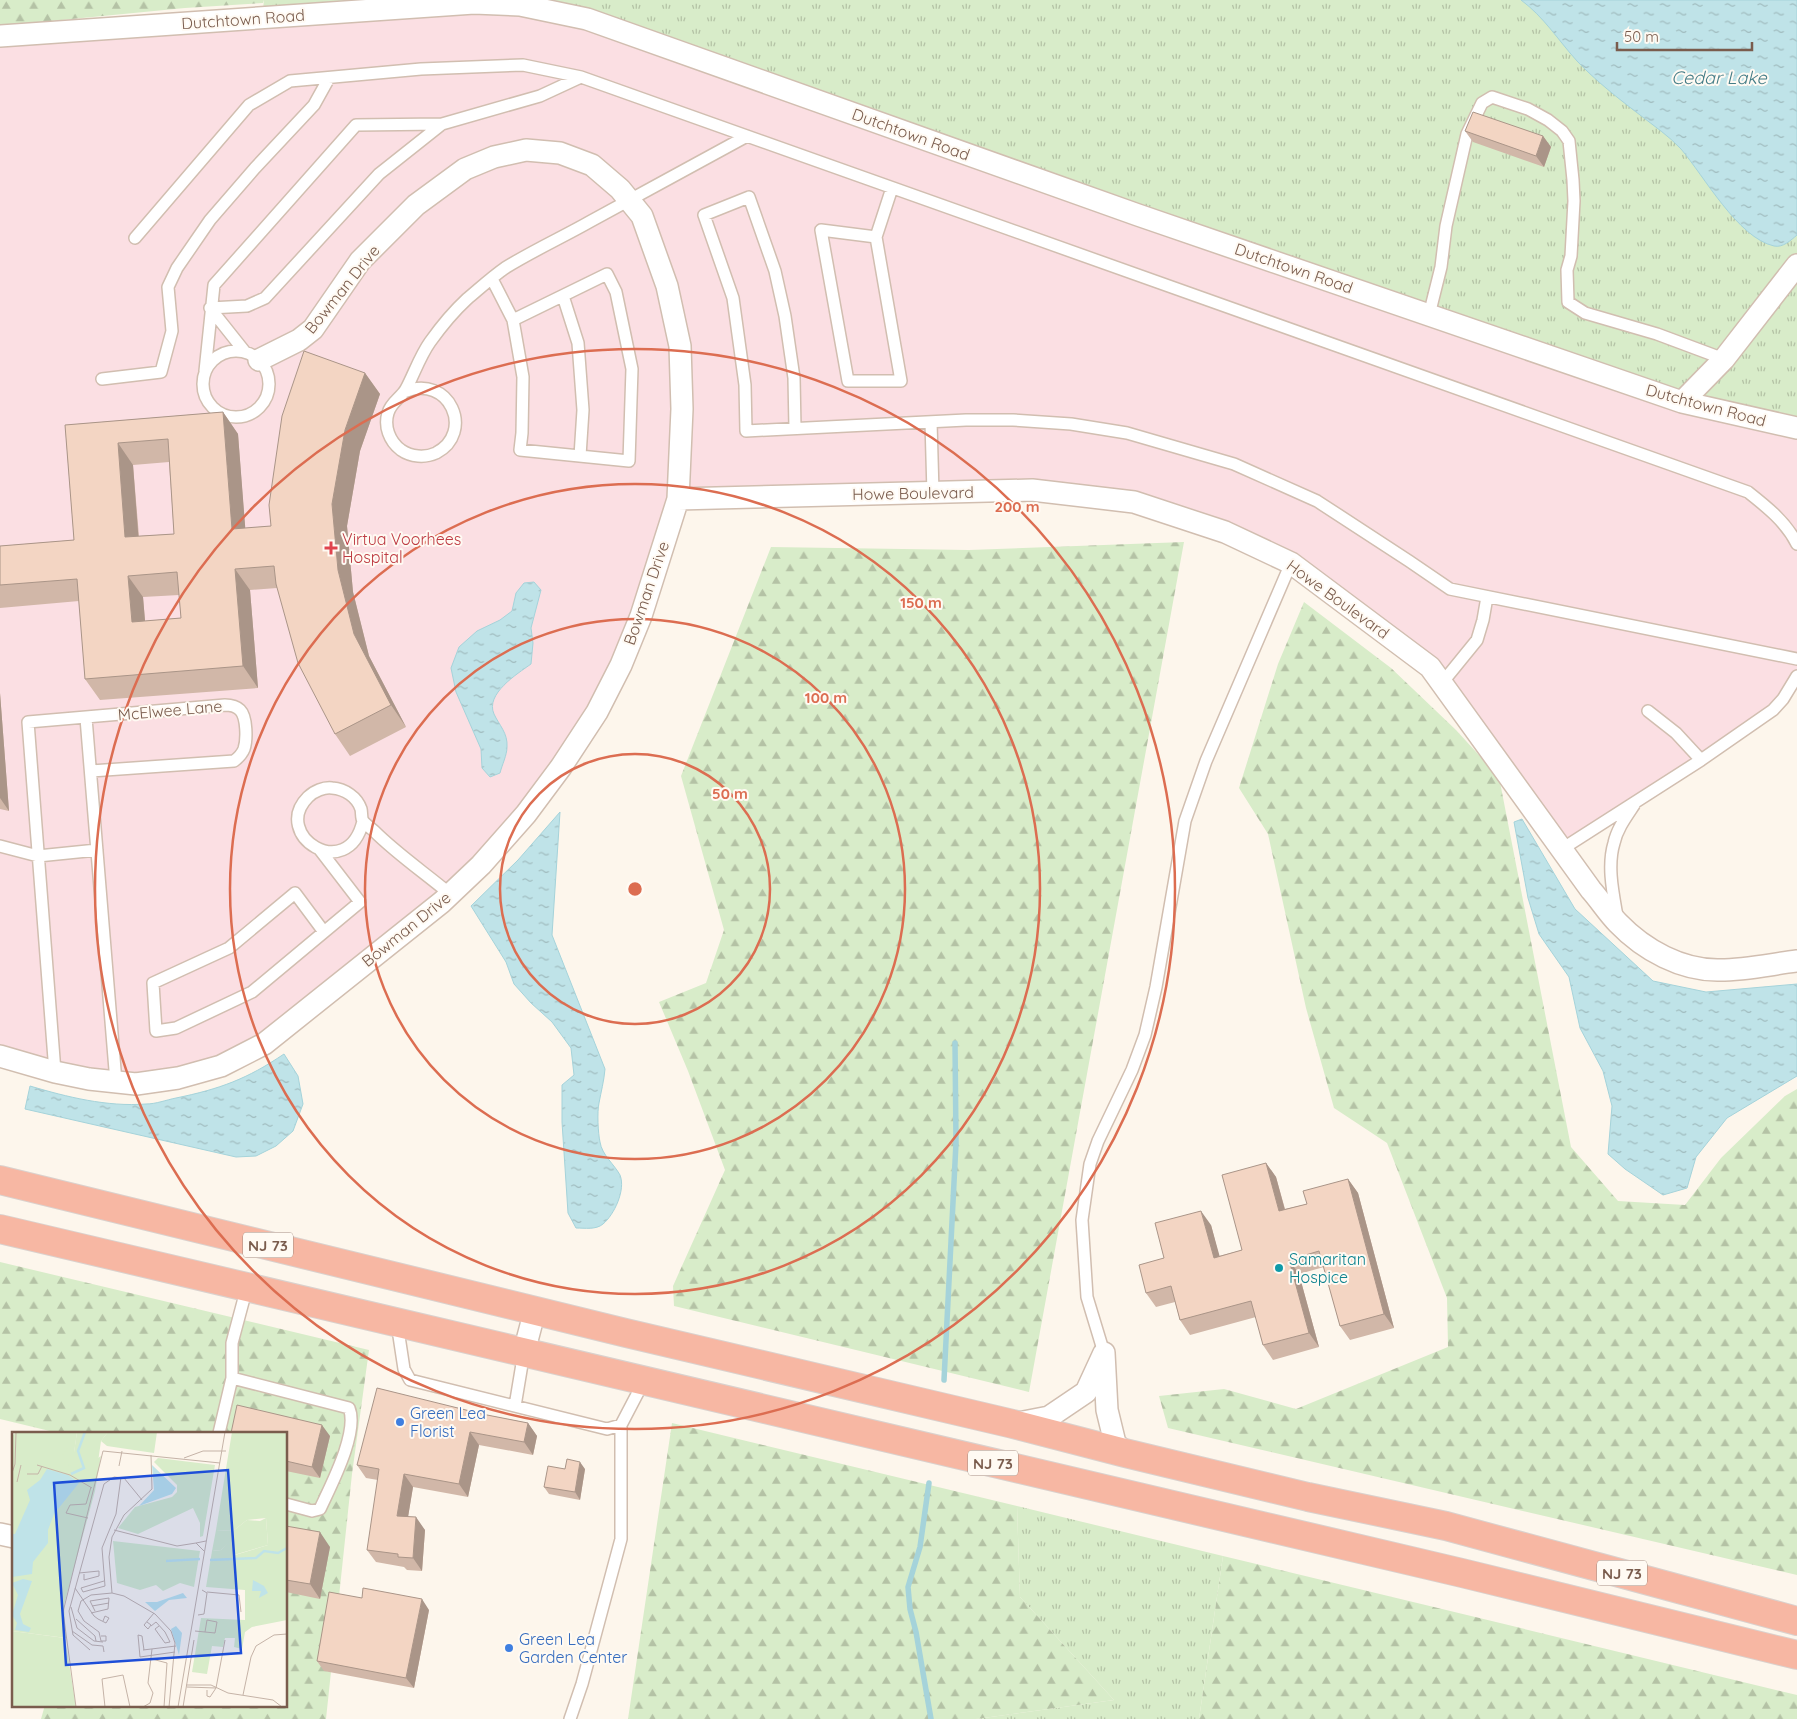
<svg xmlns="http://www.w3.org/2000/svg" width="1797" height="1719" viewBox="0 0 1797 1719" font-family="Quicksand,sans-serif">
<defs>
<pattern id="grass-tufts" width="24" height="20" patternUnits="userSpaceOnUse" patternTransform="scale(1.25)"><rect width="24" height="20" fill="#d8ecc9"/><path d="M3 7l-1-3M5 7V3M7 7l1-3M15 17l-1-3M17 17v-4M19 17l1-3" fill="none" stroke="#b4c2a5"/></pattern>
<pattern id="forest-firs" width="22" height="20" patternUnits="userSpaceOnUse" patternTransform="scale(1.25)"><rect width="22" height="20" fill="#d8ecc9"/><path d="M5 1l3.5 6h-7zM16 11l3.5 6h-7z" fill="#b4c2a5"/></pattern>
<pattern id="water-ripples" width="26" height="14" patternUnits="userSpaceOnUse" patternTransform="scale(1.25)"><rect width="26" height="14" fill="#bfe3e8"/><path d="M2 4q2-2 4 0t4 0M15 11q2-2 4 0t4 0" fill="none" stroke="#a0bbbe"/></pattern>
</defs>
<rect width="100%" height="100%" fill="#fdf6ec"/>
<path fill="#fbdfe3" d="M520 5 1797 428V676L1783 699 1562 849 1430 667 1225 532 1032 490 678 499 621 665 481 865 264 1044 136 1084 0 1056V36Z"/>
<path fill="url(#grass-tufts)" d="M264 0H1797V428L1682 402 520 5 262 18Z
M1017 1506 1223 1556 1199 1719H976L1114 1700 1020 1597Z"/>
<path fill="url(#forest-firs)" d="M0 0H264L263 3 185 8 0 26Z
M1184 542 1029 1392 674 1306 673 1286 725 1170 688 1071 659 1002 706 983 724 930 681 776 771 547 969 550Z
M1304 602 1391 668 1456 730 1499 777 1571 1147 1618 1201 1685 1205 1721 1158 1785 1096 1797 1089V1575L1168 1428 1159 1396 1224 1389 1296 1409 1448 1347 1447 1298 1387 1143 1334 1108 1306 1008 1268 834 1239 788 1278 664Z
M0 1262 369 1350 352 1474 326 1719H41L45 1705H286V1433H58L0 1419Z
M672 1423 1017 1506 1020 1597 1114 1700 976 1719H628Z
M1223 1556 1797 1695V1719H1199Z"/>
<path fill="url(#water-ripples)" stroke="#a5d3da" d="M1521 0H1797V235C1791 240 1783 248 1774 246 1738 238 1704 176 1681 149 1669 136 1654 126 1640 115 1619 99 1596 81 1577 61 1558 40 1544 17 1521 0Z
M534 582 541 590 531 628 533 643 531 664C517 674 485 694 494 714 499 725 508 733 507 747 507 755 502 765 500 773L490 777 482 768 481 749 456 692 451 668 459 647 477 631 500 620 512 611 516 593 524 583Z
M560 812 552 935 605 1069C604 1081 601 1092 599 1103 597 1112 598 1133 600 1142 602 1155 614 1164 620 1175 626 1190 614 1215 603 1224 596 1230 585 1228 576 1228L568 1213 562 1122V1085L574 1075 571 1048 552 1022 531 1003 514 984 506 962 471 906 518 860Z
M1522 819 1575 909 1653 981 1706 992 1797 984V1076L1727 1118 1696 1157 1687 1188 1663 1195 1625 1169 1608 1154 1612 1106 1603 1071 1580 1028 1569 977 1539 934 1528 898 1514 822Z
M284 1054 298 1076 303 1104 293 1131 276 1146 256 1156 236 1157 25 1109 30 1086C67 1097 107 1107 146 1104 156 1104 166 1100 176 1098 220 1089 247 1079 284 1054Z"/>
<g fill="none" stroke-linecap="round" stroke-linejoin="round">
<path stroke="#a5d3da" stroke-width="5.5" d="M944 1380 956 1143 955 1043
M929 1483 920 1547 908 1587 910 1609 916 1632 931 1719"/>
<defs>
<path id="lane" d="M876 237 821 230 848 381H901L876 237 892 188
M135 238 249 105 290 81 421 69 523 65 581 77 1748 492C1767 507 1786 522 1797 544
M492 279 513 320 523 377 522 433 520 450 629 461 632 369 616 292 607 274 513 320
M563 296 578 343 583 410 580 456
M210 308 247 306 265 298 379 174 442 124
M210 308 245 352
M1429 315 1441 267 1446 226 1467 134 1482 103 1492 97 1528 109 1548 120 1562 131 1569 141 1573 180 1574 201 1571 256 1567 270 1568 302 1585 313 1657 334 1724 359
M203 384a33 33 0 1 1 66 0a33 33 0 1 1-66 0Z
M205 371 214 285 356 125 442 124 540 96 581 77
M102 379 161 372 172 331 168 287 177 268 210 220 255 168 314 105 329 78
M404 392C450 373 475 433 436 453 425 458 411 457 401 450 389 441 384 426 388 413 391 402 401 398 406 389 414 374 420 356 430 342 440 328 454 311 467 299 479 289 492 277 505 268 532 251 563 237 591 221 643 193 695 164 747 136
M931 422 933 493
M795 428 794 378 785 316 775 271 749 197 704 215 733 298 745 385 746 431 966 420H1013L1071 424 1127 433 1234 464 1317 501 1409 561 1450 589 1797 659
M1442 683 1477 640 1483 620 1487 597
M1648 711 1676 733 1701 760
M86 718 116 1082
M363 821C348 885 270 835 308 797 314 791 324 787 332 788 345 789 357 797 361 809 362 813 361 818 363 821 365 824 371 828 374 831 397 854 425 873 450 894
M0 846 38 856 97 850
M1562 849 1701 760 1773 710 1783 699 1797 676
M320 850 360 902 252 992 176 1028 156 1031 153 983 229 948 295 893 324 932
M1617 916C1613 893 1607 866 1614 843 1617 829 1626 817 1634 805
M55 1072 28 722 225 705C231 705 236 706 240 710 247 717 247 740 244 749 242 754 238 758 234 761L91 771
M397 1323 404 1369 410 1380 607 1429 621 1425 644 1381
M1104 1353 1087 1297 1082 1220 1090 1164 1098 1141 1132 1070 1145 1035 1156 987 1185 821 1206 761 1291 563
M232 1378 349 1408C359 1432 331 1485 320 1509L312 1511 286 1504
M515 1406 524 1352
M219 1433 232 1378V1343L247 1287
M570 1719 582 1684 621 1539V1425"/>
<path id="street" d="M0 36 474 3 520 5 587 19 1138 215 1682 402 1797 428
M1682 402 1724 359 1797 265
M678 499 1032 490 1134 502 1225 532 1291 563 1430 667 1591 890C1600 900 1608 913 1618 923 1644 950 1682 971 1720 970 1746 970 1772 964 1797 961
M0 1056 55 1072 89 1079 136 1084 178 1078 221 1066 264 1044 442 902 481 865 526 814 561 767 597 712 621 665 641 616 678 499 682 409 680 346 667 286 642 216 620 189 592 165 560 153 526 150 494 157 465 169 416 205 360 261 313 329 299 340 259 360
M524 1352 535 1310
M1018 1423 1049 1417 1086 1392 1104 1353 1107 1410 1115 1443 1125 1453
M0 1534 14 1537"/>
<path id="highway" d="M0 1180 626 1333 1013 1424 1125 1453 1308 1497 1446 1526 1797 1621
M0 1229 1462 1573 1797 1655"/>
</defs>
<use href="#lane" stroke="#d1beb0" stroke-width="14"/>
<use href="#street" stroke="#d1beb0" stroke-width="24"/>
<use href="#highway" stroke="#dad1cd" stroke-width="30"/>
<use href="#lane" stroke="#fff" stroke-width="11"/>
<use href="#street" stroke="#fff" stroke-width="21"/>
<use href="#highway" stroke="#f7b7a3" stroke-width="28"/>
</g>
<path fill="#d1b7a8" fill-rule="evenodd" d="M1465 131 1543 136 1551 147 1544 167 1473 142Z
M365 373 380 394 360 451 347 526 353 592 369 656 406 727 350 756 335 734 277 588 250 590 258 688 100 700 85 679 79 601 0 608V546L74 540 65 425 223 412 238 434 245 528 271 526ZM169 462 174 534 139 536 133 465ZM179 595 181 618 145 621 143 597Z
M0 693 9 811 0 809Z
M1266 1163 1276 1177 1285 1209 1307 1204 1348 1179 1358 1193 1394 1328 1350 1340 1340 1326 1324 1267 1299 1274 1319 1347 1273 1360 1263 1345 1256 1317 1190 1335 1180 1320 1175 1302 1156 1307 1146 1293 1164 1258 1211 1225 1219 1256 1242 1250Z
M482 1414 528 1423 537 1436 533 1455 479 1445 468 1497 413 1487 408 1517 425 1530 422 1571 407 1570 404 1567 376 1562 367 1550 378 1480 366 1478 357 1465Z
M286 1433 330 1436 320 1478 286 1471Z
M565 1469H585L580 1500 549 1494 544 1487Z
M286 1526 330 1547 320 1599 286 1592Z
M429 1610 414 1688 324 1671 317 1661Z"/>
<path fill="#aa9588" d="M1543 136 1551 147 1544 167 1536 156Z
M365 373 380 394 360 451 347 526 353 592 369 656 406 727 391 705 354 634 338 570 332 504 345 430Z
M223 412 238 434 247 550 232 529Z
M118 443 133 465 140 558 125 537Z
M235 569 250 590 258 688 243 666Z
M128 576 143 597 147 644 132 622Z
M0 693 9 811 0 798Z
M1266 1163 1276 1177 1289 1225 1279 1211Z
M1348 1179 1358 1193 1394 1328 1384 1314Z
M1201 1211 1211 1225 1224 1272 1214 1258Z
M1289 1260 1299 1274 1319 1347 1309 1333Z
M528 1423 537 1436 533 1455 524 1442Z
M322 1425 330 1436 320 1478 312 1467Z
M470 1432 479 1445 468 1497 459 1484Z
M580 1462 585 1469 580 1500 575 1492Z
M404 1474 413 1487 406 1529 397 1516Z
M416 1517 425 1530 422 1571 413 1558Z
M320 1532 330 1547 320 1599 310 1584Z
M422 1599 429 1610 414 1688 406 1678Z"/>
<path fill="#f3d5c3" stroke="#aa9588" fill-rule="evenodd" d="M1473 112 1543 136 1536 156 1465 131Z
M304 351 365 373 345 430 332 504 338 570 354 634 391 705 335 734 298 663 276 584 274 566 235 569 243 666 85 679 77 579 0 585V546L74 540 65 425 223 412 232 529 271 526 269 505 282 416ZM168 439 174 534 125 537 118 443ZM177 572 181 618 132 622 128 576Z
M1266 1163 1279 1211 1307 1204 1303 1191 1348 1179 1384 1314 1340 1326 1319 1251 1289 1260 1309 1333 1263 1345 1251 1301 1180 1320 1171 1286 1146 1293 1139 1265 1164 1258 1155 1223 1201 1211 1214 1258 1242 1250 1222 1175Z
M377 1388 482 1414 528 1423 524 1442 470 1432 459 1484 404 1474 397 1516 416 1517 413 1558 398 1557V1554L367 1550 379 1469 357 1465Z
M237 1405 322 1425 312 1467 286 1461V1433H231Z
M567 1459 580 1462 575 1492 544 1487 548 1466 565 1469Z
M286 1526 320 1532 310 1584 286 1580Z
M363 1588 422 1599 406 1678 317 1661 329 1592 362 1598Z"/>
<g fill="none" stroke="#dc6d51" stroke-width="2.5">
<circle cx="635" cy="889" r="135"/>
<circle cx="635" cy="889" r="270"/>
<circle cx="635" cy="889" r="405"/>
<circle cx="635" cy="889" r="540"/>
</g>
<path fill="#e0444e" stroke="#fffaf3" stroke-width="2" d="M328.5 540.5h5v5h5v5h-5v5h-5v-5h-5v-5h5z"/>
<circle fill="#0f9aa8" stroke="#fffaf3" stroke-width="2" cx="1279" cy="1268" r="5"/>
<g fill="#3f7fe0" stroke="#fffaf3" stroke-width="2">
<circle cx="400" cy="1422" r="5"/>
<circle cx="509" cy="1648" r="5"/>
</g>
<g text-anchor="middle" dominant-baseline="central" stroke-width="4" stroke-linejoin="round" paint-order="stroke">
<g fill="#fffaf3" stroke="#a28b7f" stroke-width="1">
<rect x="243" y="1232.5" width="50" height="25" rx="4"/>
<rect x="968" y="1450.5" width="50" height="25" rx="4"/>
<rect x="1597" y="1560.5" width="50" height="25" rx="4"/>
</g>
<g font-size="15" font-weight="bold" fill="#7a5c4d">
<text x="268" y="1245">NJ 73</text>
<text x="993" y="1463">NJ 73</text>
<text x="1622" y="1573">NJ 73</text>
</g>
<g font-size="16" fill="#7a5c4d" stroke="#fffaf3">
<text transform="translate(243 19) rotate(-4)">Dutchtown Road</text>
<text transform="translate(911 134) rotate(20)">Dutchtown Road</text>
<text transform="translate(1294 268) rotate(19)">Dutchtown Road</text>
<text transform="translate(342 289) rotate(-51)">Bowman Drive</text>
<text transform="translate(1706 405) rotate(15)">Dutchtown Road</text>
<text transform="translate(913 493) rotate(-1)">Howe Boulevard</text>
<text transform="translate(646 593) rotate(-71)">Bowman Drive</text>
<text transform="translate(1338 599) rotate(36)">Howe Boulevard</text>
<text transform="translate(170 710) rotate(-5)">McElwee Lane</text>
<text transform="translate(406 929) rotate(-39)">Bowman Drive</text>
</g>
<g font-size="16" fill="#be3a42" stroke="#fffaf3" text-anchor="start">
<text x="342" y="539">Virtua Voorhees<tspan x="342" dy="18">Hospital</tspan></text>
</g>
<g font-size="16" fill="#0d838f" stroke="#fffaf3" text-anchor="start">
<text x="1289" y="1259">Samaritan<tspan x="1289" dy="18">Hospice</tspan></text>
</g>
<g font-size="16" fill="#366cbe" stroke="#fffaf3" text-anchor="start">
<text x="410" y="1413">Green Lea<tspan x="410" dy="18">Florist</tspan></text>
<text x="519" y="1639">Green Lea<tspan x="519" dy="18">Garden Center</tspan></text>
</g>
<g font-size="18" font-style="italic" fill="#437c86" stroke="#fffaf3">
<text x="1719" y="77">Cedar Lake</text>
</g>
</g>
<g transform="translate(12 1432)">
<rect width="275" height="275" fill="#fdf6ec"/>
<path d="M4 0H65L62 21 70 37 89 24 83 59 52 173 54 206 0 199V4ZM254 86 256 113 222 123 219 109 209 118 200 119 204 98 221 99 235 88 248 89Z" fill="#d8ecc9"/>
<path d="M65 0H96L89 9 86 30 70 37 53 32 50 24 56 15 62 20ZM220 0H275V188L240 195 233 200 230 217 222 215 223 206H213L211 215 200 214 195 242 180 240 189 186 233 188V158L194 155 200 119 209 118 219 108 223 123 256 113 254 86 235 88 221 99 204 98ZM146 26 203 33 191 104 188 105V91L181 76 126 102 106 96 123 75 160 65 165 60V53L142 30ZM101 109 188 119 182 155 168 151 151 159 144 153 128 158 105 151ZM0 199 53 206 64 275H0Z" fill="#d8ecc9"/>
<path d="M96 0H145L142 21 95 14 89 9Z" fill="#d8ecc9"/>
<path d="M140 33 164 56 160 62 127 74 142 58ZM35 37 56 43 67 51 42 82 36 98V111L21 130 20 142 0 145V102H3L18 68 15 58 28 48ZM11 147 20 149 8 182 11 192 19 196 17 200 3 198 5 191 0 183 6 163 0 151ZM241 148 252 154 256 161 247 166 249 159H240ZM171 161 175 166 157 168 143 179 133 170H145ZM164 194 170 201 167 223 159 197Z" fill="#bfe3e8"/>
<path fill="none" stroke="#bfe3e8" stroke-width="2.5" d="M59 42 72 36 66 19 73 0M198 128 244 126 252 119 266 121 275 116M154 129 188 127"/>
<path fill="none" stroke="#c5b3a7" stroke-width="1" d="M172 26 191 19H214M25 33 58 43 80 56M107 34 110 19M0 41 3 32 4 1M15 42H26L30 34M5 50 9 33M76 86 54 81 58 73 74 72 79 55M102 98 165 114 184 111M192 119 184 111 194 109M67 141 87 139V144L72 148V142M92 149 69 156 71 160 93 154 90 116 104 82 109 45M63 156 82 184 86 187 94 191 97 186 93 184 91 189M195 160 227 163 229 180M100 161 97 125 100 105 112 83 140 57 139 23M80 174 97 171M59 175 65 196 82 209 91 210M79 181 96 177 97 166 78 169 83 179M186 183 192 182 195 161 190 158M64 187 83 204 84 209M135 190 139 193 136 197 132 193 142 181M139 194 144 190 153 200 158 210 153 211 143 197 147 194M60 199 80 213 91 214 92 220M183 199 203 201 205 190 195 188 193 200M89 204H94V209H89L87 200 72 189 66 179 69 169 79 163 100 161 112 164 143 182 159 199 163 211 157 275M78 218 61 203 57 179 92 52 102 45 112 46 130 68M131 218 164 214M132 218 130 204 126 203 128 225 163 220M140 227 155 231 152 275M174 253H199L216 261 261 268 270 275M175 255 204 256M195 258V264L198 265 204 256 213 208M231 263 239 225 244 214 262 203 275 202M64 275 51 180 91 19 208 31M93 275 90 247 111 243 118 275M131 275 138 271 141 261 136 251 140 217M166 275 213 0M171 275 182 208"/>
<path fill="#1d4ed8" fill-opacity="0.15" stroke="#1d4ed8" stroke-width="2.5" d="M216 38 229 221 54 233 42 51Z"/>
<rect width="275" height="275" fill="none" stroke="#7a5c4d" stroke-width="2.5"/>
</g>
<circle cx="635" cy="889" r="8" fill="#dc6d51" stroke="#fffaf3" stroke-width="2.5"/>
<g font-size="15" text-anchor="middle" font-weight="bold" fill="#dc6d51" stroke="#fffaf3" stroke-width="4" stroke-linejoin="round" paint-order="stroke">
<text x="1017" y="512">200 m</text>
<text x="921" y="608">150 m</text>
<text x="826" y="703">100 m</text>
<text x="730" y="799">50 m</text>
</g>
<path d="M1617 42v8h135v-8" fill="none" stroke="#7a5c4d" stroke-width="2.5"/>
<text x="1624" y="42" font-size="15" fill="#7a5c4d" stroke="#fffaf3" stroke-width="4" paint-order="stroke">50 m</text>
</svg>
